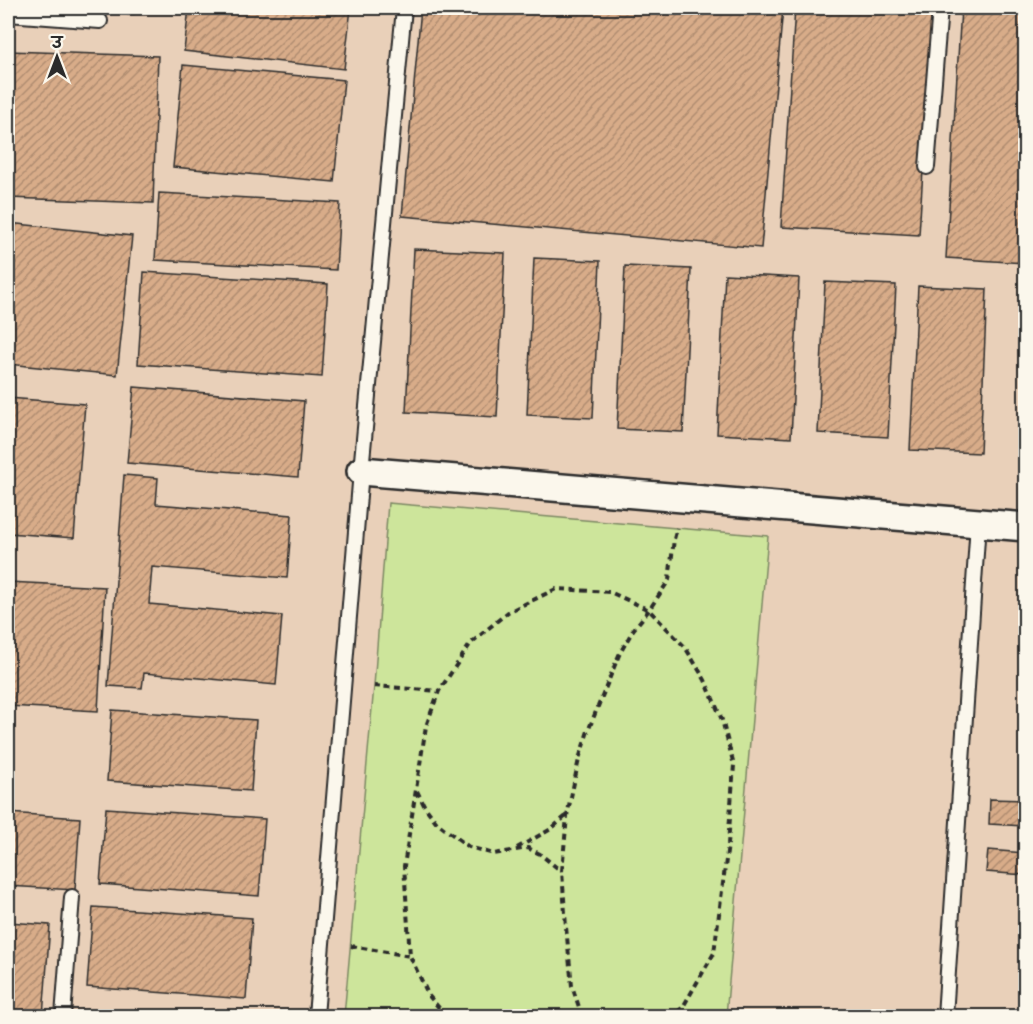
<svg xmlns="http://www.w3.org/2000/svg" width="1033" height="1024" viewBox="0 0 1033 1024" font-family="Mynerve,'Playpen Sans Deva',sans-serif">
<defs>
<pattern id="building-hatch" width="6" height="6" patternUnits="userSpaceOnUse" patternTransform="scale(1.5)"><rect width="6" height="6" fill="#d8ac89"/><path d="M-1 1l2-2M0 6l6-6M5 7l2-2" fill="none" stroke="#af8c70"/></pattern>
</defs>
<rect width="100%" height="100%" fill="#f0e0ce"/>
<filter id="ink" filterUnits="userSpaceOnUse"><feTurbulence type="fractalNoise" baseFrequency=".0167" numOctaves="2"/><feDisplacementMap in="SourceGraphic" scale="12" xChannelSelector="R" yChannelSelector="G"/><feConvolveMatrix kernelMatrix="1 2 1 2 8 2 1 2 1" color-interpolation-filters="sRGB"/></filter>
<g filter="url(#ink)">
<path fill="#e9d0b9" d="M8 8H1025V1016H8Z"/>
<path fill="#cde59b" stroke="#7c8863" stroke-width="1.5" d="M388 503 768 536 726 1016H344L374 686Z"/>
<path fill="url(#building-hatch)" stroke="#2b2b2b" stroke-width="1.5" d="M37 8H134V14Z
M189 8H351L344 69 184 51Z
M421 8H783L761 248 402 216Z
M795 8H933L919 235 781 227Z
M961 8H1026V263L946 258Z
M8 51 158 56 153 203 8 198Z
M183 65 344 80 334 182 173 167Z
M159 193 340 203 336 270 155 260Z
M8 223 132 236 117 375 8 364Z
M414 249 505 253 497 417 406 412Z
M534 258 600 261 593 418 527 415Z
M625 266 691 269 683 432 617 429Z
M144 272 328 284 322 377 138 364Z
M725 274 799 278 791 438 717 434Z
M825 282 896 285 888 437 818 433Z
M918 286 987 289 980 453 910 450Z
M134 387 304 401 298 477 127 463Z
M8 398 85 404 74 538 8 533Z
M124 475 158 478 156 504 292 515 287 578 152 567 149 604 282 616 276 685 144 673 142 688 108 686Z
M8 582 105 587 98 711 8 706Z
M112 710 256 720 251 791 107 781Z
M990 799 1026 800V826L989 824Z
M106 808 265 819 259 896 100 884Z
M8 813 80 818 75 890 8 886Z
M988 850 1026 853V875L986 872Z
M93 907 252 918 246 999 87 987Z
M8 922 50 925 43 1016H8Z"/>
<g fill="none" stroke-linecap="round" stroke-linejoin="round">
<defs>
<path id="service" d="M8 14 100 21
M927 167 940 8
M63 1016 72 897
M316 1016 361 471 404 8
M945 1016 978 523"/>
<path id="minor" d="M361 471 1026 527"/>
</defs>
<use href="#service" stroke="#2b2b2b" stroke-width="18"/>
<use href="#minor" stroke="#2b2b2b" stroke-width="32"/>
<path stroke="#2b2b2b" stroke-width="4" stroke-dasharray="6 4.5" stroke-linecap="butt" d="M374 686 439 691
M417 791 425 807 437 823 469 847 494 854 528 848 540 854 561 871
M517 848 551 829 566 816
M351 946 410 956
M446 1016 429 996 410 956 404 866 426 726 439 691 471 643 508 612 556 589 610 592 649 610 685 647 705 680 722 720 734 765 728 844 714 953 683 1007 673 1016
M582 1016 572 986 566 927 562 871 567 816 579 759 588 731 619 655 633 630 649 610 669 580 674 539 677 528"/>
<use href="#service" stroke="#fbf7ec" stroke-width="14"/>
<use href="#minor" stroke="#fbf7ec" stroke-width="27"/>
</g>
</g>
<rect width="1033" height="1024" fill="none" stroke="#fbf7ec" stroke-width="30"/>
<rect x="15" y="15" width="1003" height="994" fill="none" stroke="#2b2b2b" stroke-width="2" filter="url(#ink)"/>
<g transform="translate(57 57)" stroke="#fbf7ec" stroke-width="4.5" paint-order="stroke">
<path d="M0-4.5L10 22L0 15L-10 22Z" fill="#2b2b2b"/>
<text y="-9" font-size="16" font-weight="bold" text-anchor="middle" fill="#2b2b2b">उ</text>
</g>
</svg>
